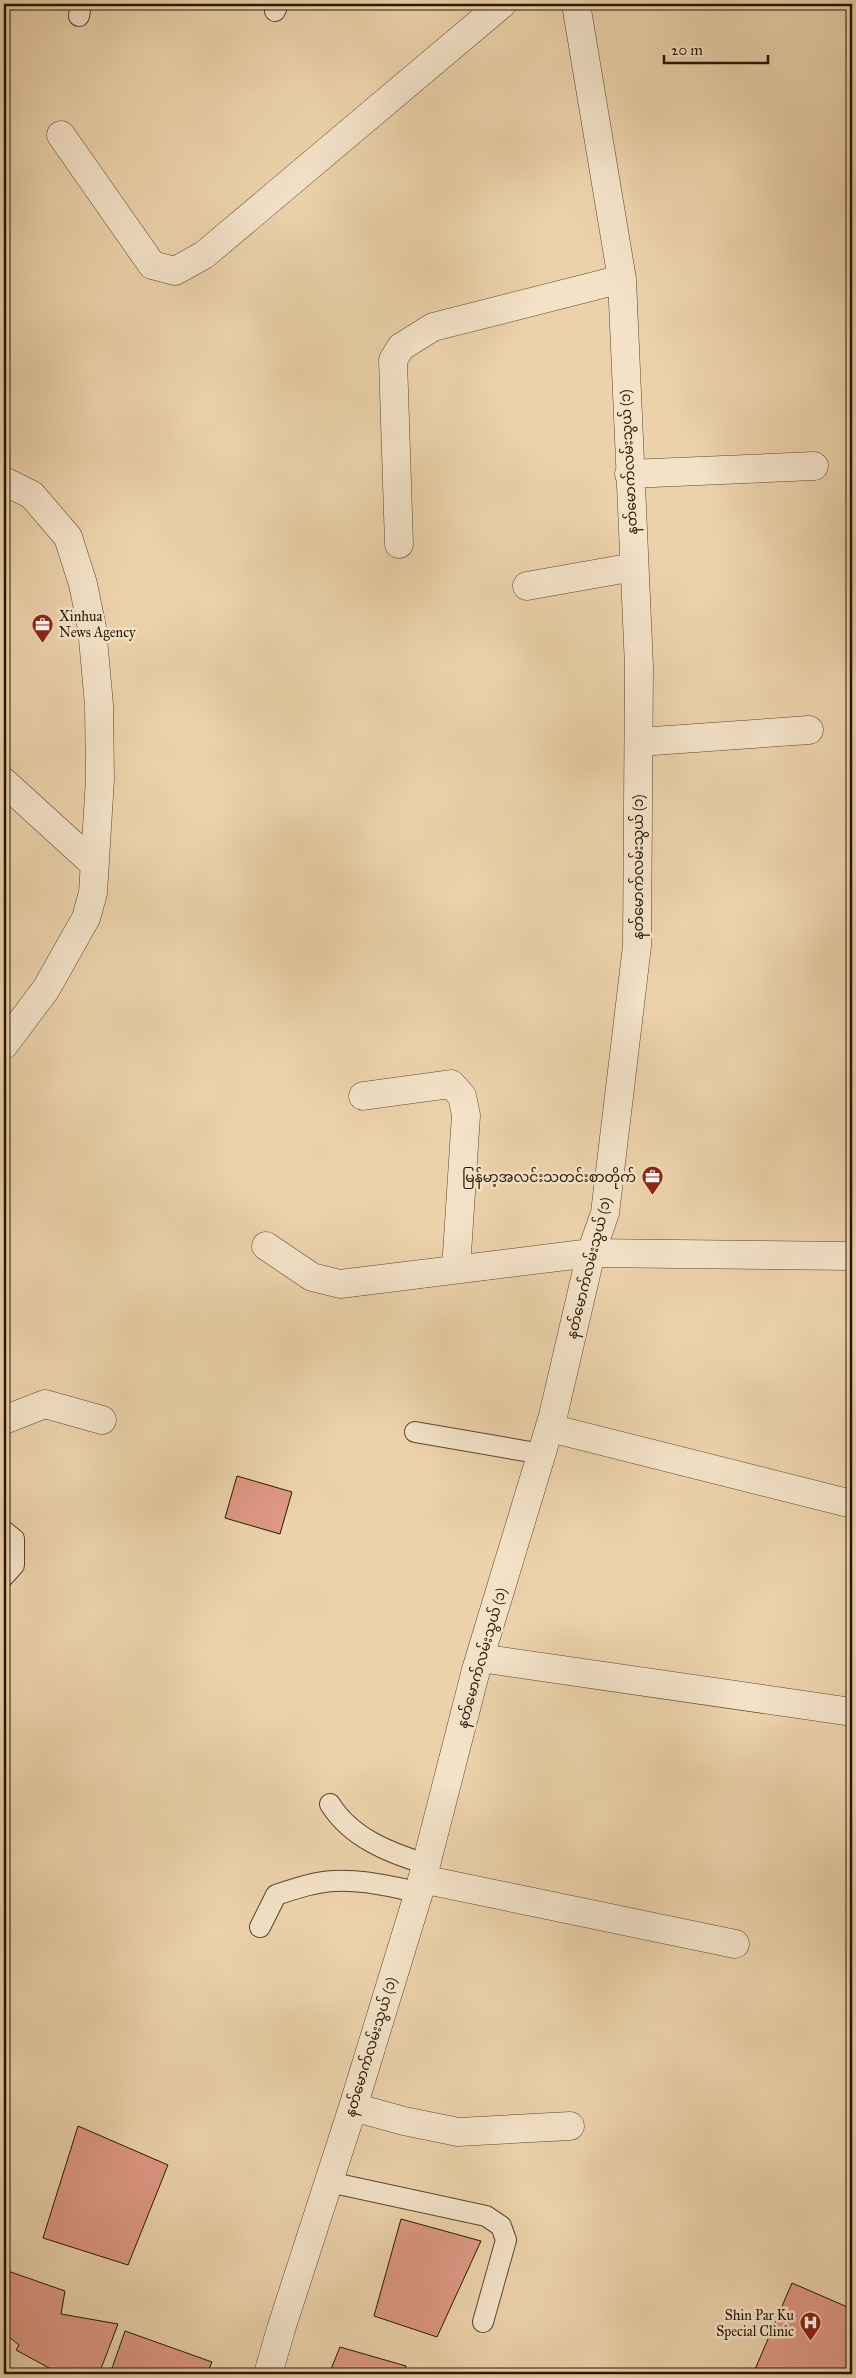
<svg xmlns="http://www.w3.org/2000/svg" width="856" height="2378" viewBox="0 0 856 2378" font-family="'IM FELL Great Primer','Noto Sans Myanmar',serif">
<rect width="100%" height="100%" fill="#ecd2ab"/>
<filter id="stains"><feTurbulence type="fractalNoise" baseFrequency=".004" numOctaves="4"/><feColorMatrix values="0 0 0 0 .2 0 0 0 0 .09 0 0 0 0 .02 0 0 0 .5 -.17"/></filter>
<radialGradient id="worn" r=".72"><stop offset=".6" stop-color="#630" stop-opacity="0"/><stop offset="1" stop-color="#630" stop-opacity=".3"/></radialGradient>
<path fill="#de9885" stroke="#261703" d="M237 1476 292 1492 280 1534 225 1518Z
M78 2126 168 2165 128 2265 43 2238Z
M401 2219 481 2241 437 2337 374 2316Z
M5 2270 65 2291 61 2314 118 2324 99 2374H60L16 2350 19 2345 4 2333Z
M792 2283 852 2309V2374H753Z
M125 2331 212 2362 207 2374H110Z
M340 2347 406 2366 403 2374H329Z"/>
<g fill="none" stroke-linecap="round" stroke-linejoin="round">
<defs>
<path id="service" d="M275 11 278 4
M79 16 81 4
M415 1432 542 1454
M4 1531 14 1539V1565L4 1576
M330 1804C351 1838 390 1853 426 1864
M260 1927 276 1895C294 1889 314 1882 334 1881 362 1879 391 1887 419 1892
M329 2182 486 2216 501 2226 506 2240 483 2322"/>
<path id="minor" d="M61 135 152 265 175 271 204 255 502 4
M629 474 814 466
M4 481 32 495 68 537 83 584 92 628 99 705 100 779 93 893 86 918 46 989 4 1045
M399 544 393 360 401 347 433 327 622 279
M527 586 634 567
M639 742 809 730
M4 782 93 863
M363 1096 451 1084 462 1096 466 1115 456 1269
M266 1246 312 1277 340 1284 591 1253 852 1256
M4 1420 45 1404 102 1420
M550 1428 852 1504
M480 1658 852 1712
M422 1879 735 1944
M353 2107 404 2121 458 2132 570 2126
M268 2374 281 2329 353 2107 419 1892 476 1670 553 1416 591 1253 605 1213 637 946 639 667 622 279 576 4"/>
</defs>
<use href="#service" stroke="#58462d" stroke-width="22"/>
<use href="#minor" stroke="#58462d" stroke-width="29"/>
<use href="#service" stroke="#f3e2c8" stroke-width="20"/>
<use href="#minor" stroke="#f3e2c8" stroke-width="28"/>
</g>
<defs>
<symbol id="office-pin" viewBox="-11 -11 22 30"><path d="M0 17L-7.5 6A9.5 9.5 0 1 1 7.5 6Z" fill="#8f2418" stroke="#f3e2c8"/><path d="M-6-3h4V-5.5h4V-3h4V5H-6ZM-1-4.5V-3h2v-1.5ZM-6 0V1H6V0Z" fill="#fff"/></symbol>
<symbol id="hospital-pin" viewBox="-11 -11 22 30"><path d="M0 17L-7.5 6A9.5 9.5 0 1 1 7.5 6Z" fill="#8f2418" stroke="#f3e2c8"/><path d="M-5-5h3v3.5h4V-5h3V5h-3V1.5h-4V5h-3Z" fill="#fff"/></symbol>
</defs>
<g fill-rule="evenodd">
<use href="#office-pin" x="30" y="612" width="25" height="34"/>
<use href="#office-pin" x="640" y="1164" width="25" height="34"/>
<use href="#hospital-pin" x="798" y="2310" width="25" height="34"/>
</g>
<g text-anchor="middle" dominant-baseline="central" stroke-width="5" stroke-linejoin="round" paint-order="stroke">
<g font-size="14" fill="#261703" stroke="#f3e2c8">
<text transform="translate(629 462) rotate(-93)">နတ်မောက်လမ်းသွယ် (၁)</text>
<text transform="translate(638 867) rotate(-90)">နတ်မောက်လမ်းသွယ် (၁)</text>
<text transform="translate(589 1268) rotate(-76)">နတ်မောက်လမ်းသွယ် (၁)</text>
<text transform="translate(482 1658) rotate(-74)">နတ်မောက်လမ်းသွယ် (၁)</text>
<text transform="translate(371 2047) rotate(-73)">နတ်မောက်လမ်းသွယ် (၁)</text>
</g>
<g font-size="14" fill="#261703" stroke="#f3e2c8" text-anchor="end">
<text x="59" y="616" text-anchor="start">Xinhua<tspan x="59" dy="16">News Agency</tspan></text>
<text x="636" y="1177">မြန်မာ့အလင်းသတင်းစာတိုက်</text>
<text x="794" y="2315">Shin Par Ku<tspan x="794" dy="16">Special Clinic</tspan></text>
</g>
</g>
<rect width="856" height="2378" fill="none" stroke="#ecd2ab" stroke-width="20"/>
<rect x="5" y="5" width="846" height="2368" fill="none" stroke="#261703" stroke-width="2.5"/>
<rect x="10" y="10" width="836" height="2358" fill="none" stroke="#261703"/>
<path d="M664 55v8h104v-8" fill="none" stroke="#261703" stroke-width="2.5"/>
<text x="671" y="55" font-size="15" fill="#261703" stroke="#f3e2c8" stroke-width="4" paint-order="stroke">20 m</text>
<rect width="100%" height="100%" filter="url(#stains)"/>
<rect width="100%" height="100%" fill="url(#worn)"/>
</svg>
